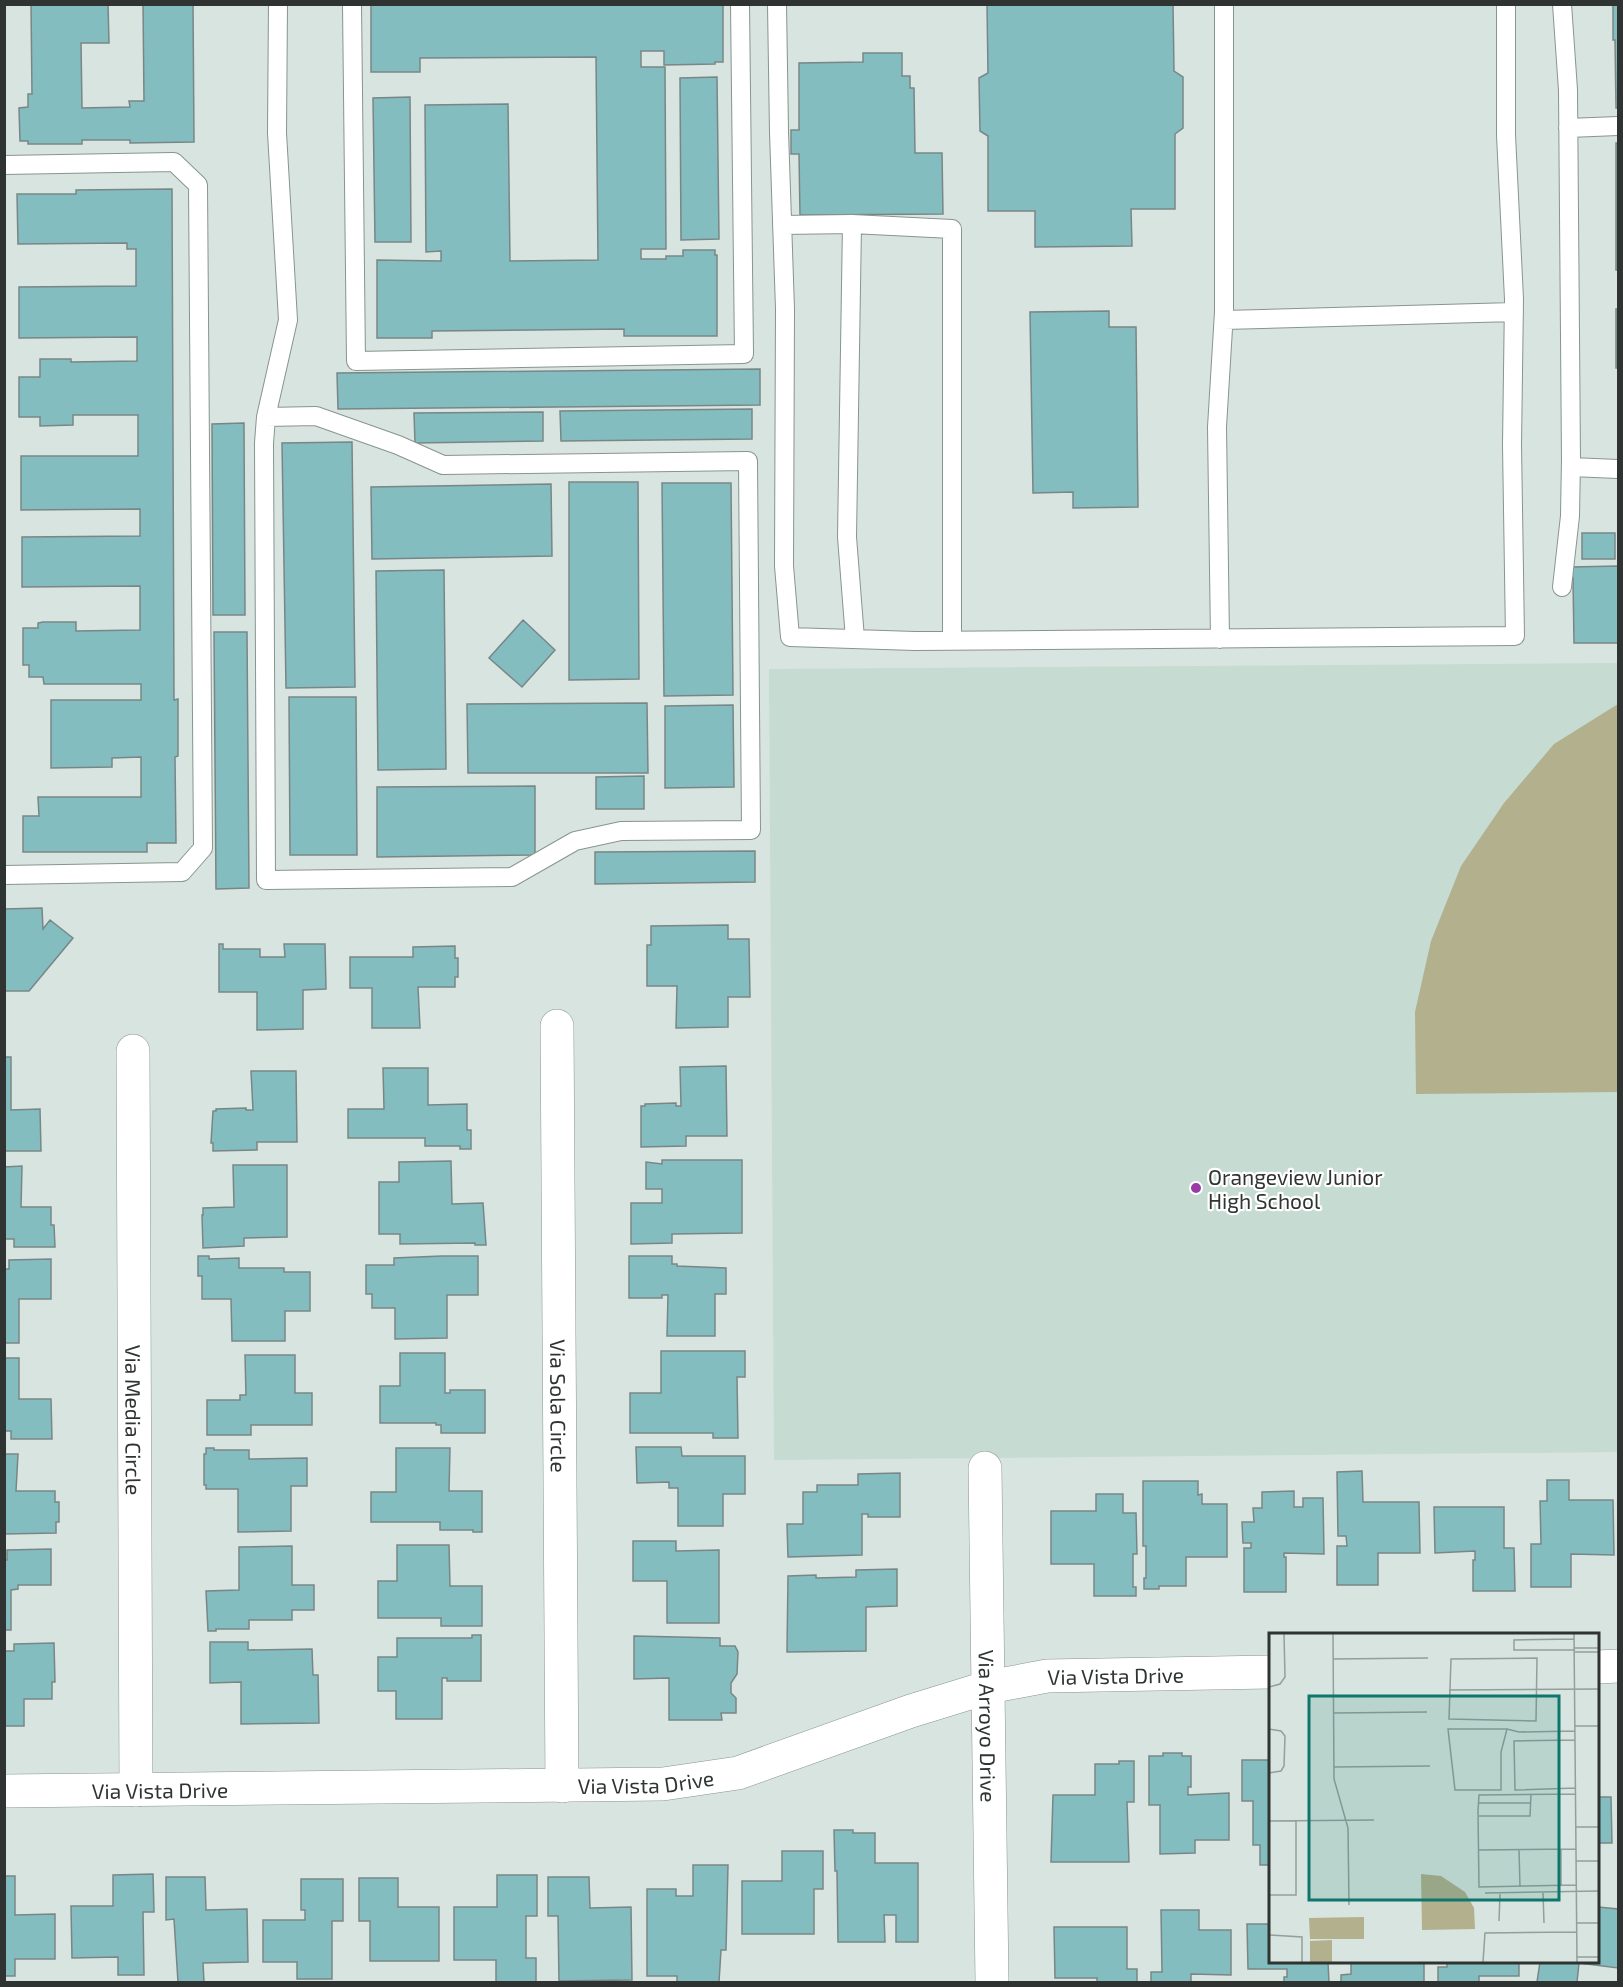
<svg xmlns="http://www.w3.org/2000/svg" width="1623" height="1987" viewBox="0 0 1623 1987" font-family="'Exo 2',sans-serif">
<rect width="100%" height="100%" fill="#d7e4df"/>
<path fill="#c6dbd2" d="M1618 663V1452L774 1460 769 669Z"/>
<path fill="#b2b08d" d="M1618 704V1092L1416 1094 1415 1012 1431 941 1461 866 1504 803 1554 744Z"/>
<path fill="#84bdbf" stroke="#798687" stroke-width="1.5" d="M31 4H108L109 43H81L82 108 130 107 129 101H144L143 4H193L194 142 130 143V140H82V144H28V141H20L19 108 28 107V94H32Z
M371 4H723V62H715V64L664 65V51H641V67H665L666 249H641V259H666V256H683V250H715V255H717V336H624V329L432 331V338H377V260L441 261V251L426 252 425 105 508 104 510 261 598 260 596 57 420 58V72H371Z
M987 4H1173L1174 71 1183 77V128L1175 134V209H1131L1132 246 1035 247V211H988V136L980 131 979 78 988 73Z
M1613 4H1618V108H1616L1615 40H1613Z
M863 53H902V76H910V88H914L915 153H942L943 214 800 215 799 154H791V130H799V63L863 62Z
M717 77 719 239 681 240 680 78Z
M410 97 411 242H375L373 98Z
M1616 143H1618V270H1616Z
M172 189 174 700 178 699V756L175 757 176 843H147V852H23V816H39L38 797H141V757L112 758V767L51 768V700H141V684H44L43 677H29V665H23V628H38V623L43 622H76V631L140 630V586L22 587V537L140 536V509L21 510V456H138V415H73V425L40 426V417H19V377H40V359H71V362L137 361V337L19 338V287L136 286V249H127V243L18 244 17 194H76V190Z
M1616 309H1618V368H1616Z
M1109 311V327H1136L1138 507 1073 508V492L1033 493 1030 312Z
M760 369V405L338 409 337 373Z
M752 409V439L561 441 560 411Z
M543 412V441L415 443 414 413Z
M244 423 245 615H213L212 424Z
M352 442 355 687 286 688 282 443Z
M569 482H638L639 679 569 680Z
M662 483H731L733 695 664 696Z
M551 484 552 556 372 559 371 487Z
M1582 533H1615V559H1582Z
M1618 566V643H1574L1573 578H1571V567Z
M444 570 446 769 378 770 376 571Z
M523 620 555 650 522 687 489 658Z
M214 632H247L249 888 216 889Z
M289 697H356L357 855H290Z
M647 703 648 773H468L467 704Z
M733 705 734 787 665 788V706Z
M644 776V809H596V777Z
M535 786V855L377 857V787Z
M755 851V882L595 884V852Z
M42 908 43 929 50 920 73 938 29 991H4V909Z
M728 925V939H749L750 997H728V1027L676 1028 677 986H647V945H651V926Z
M219 944H223V949H260V957H285L284 944H325L326 989 303 990V1029L257 1030V992H219Z
M455 946V958H458V977H455V987H418L420 1028H372V988H350V957H413V947Z
M4 1057H11V1110L40 1109 41 1151H4Z
M726 1066 727 1136H686V1146L641 1147V1106H645V1104L676 1103V1106H681L680 1067Z
M383 1068H428V1105L467 1104V1130H471V1149H460V1146H425V1138H348V1109H384Z
M251 1071H296L297 1142H257V1150L213 1151V1143H211L213 1111H216V1109L246 1108V1110H253Z
M662 1160H742V1233L672 1234V1243L631 1244V1203H662V1189H646V1162L662 1164Z
M451 1161 452 1204 483 1203 486 1245H475V1243L400 1244V1234H379V1182H399V1162Z
M233 1165H287V1237L244 1238V1246L203 1248 202 1215H203V1208L234 1207Z
M22 1166 21 1207H51V1225H54L55 1247H14V1239H4V1167Z
M198 1256H209V1259L239 1258V1268H284V1272H310V1311H285V1341H232L231 1299H202V1276H198Z
M442 1256H478V1295H447V1338L395 1339V1308H372V1294H366V1265H394V1258Z
M629 1256H672V1264H677V1266L726 1268V1294H715V1336H667L668 1295H662V1298H629Z
M51 1259V1299H19V1343H4V1269H9V1260Z
M661 1351H745V1377H737L738 1438H713V1433H630V1393H661Z
M400 1353H445V1393H450V1390H485V1433H441V1425H436V1423H380V1386H400Z
M245 1355H295V1393H312V1425H251V1435H207V1400H240V1395H246Z
M4 1358H19V1399H51L52 1439H11V1431H4Z
M636 1447H681L682 1456H745V1494H723V1526H678V1488H669V1482L637 1483Z
M206 1448H214V1450H249V1459L307 1458V1486H291V1531L238 1532V1489H206V1485H204V1454H206Z
M396 1448H450L449 1491H482V1532H473V1530H440V1522H371V1492H396Z
M4 1454H18L16 1491H55V1502H59V1522H56V1533L4 1534Z
M1362 1471 1363 1502H1419L1420 1553H1378V1585H1337V1546H1347L1346 1536H1338L1337 1472Z
M900 1473V1517H868V1514H862V1555L788 1557 787 1524H803V1492H817V1485H858V1474Z
M1547 1480H1569V1500H1613L1614 1555 1571 1554V1587H1531V1544H1541L1540 1501H1547Z
M1143 1481H1198V1495L1202 1494V1504H1227V1557H1186V1586H1159V1589H1144V1578H1146V1546H1143Z
M1294 1491V1507H1303V1498H1323L1324 1554 1284 1553V1557H1286V1592H1244V1548H1251V1543H1243L1242 1522H1254L1253 1508H1262V1492Z
M1096 1494H1123V1513H1136L1137 1554H1133V1587H1136V1596H1094V1564H1051V1511H1096Z
M1434 1507H1504V1548H1514L1515 1591H1473V1560H1475V1551L1435 1553Z
M633 1541H676V1551L719 1550V1623H667V1581H633Z
M397 1545H449L450 1586H482V1626H441V1618H378V1581H397Z
M292 1546V1585H314V1610H292V1620H249V1629H216V1631H208L206 1591 239 1590V1547Z
M51 1549V1585H18V1589L11 1590V1630H4V1560H7V1550Z
M897 1569V1606L866 1607V1651L787 1652 788 1576 816 1575V1578L856 1577V1570Z
M472 1635H481V1681H447V1678H442V1719H396V1691H378V1657H397V1638H472Z
M634 1636 720 1638V1646H735L738 1652 737 1674 731 1683V1693L736 1698V1713H721L722 1720H669V1678L634 1679Z
M210 1642H248V1650L312 1649 313 1675H318L319 1723 241 1724V1682L210 1683Z
M54 1643 55 1682H52V1699H24V1726H4V1651H14V1644Z
M1163 1753H1182V1756H1191V1787H1188V1795L1229 1793V1840H1195V1853L1160 1854V1805H1149V1756H1163Z
M1242 1760H1270V1865H1260V1845H1253V1801H1242Z
M1119 1761H1134V1802H1127L1129 1862H1051L1053 1795H1095V1764H1119Z
M1598 1797H1611L1612 1843H1598Z
M834 1830H853V1833H875V1863H918V1942H896V1915H884L885 1942H838L837 1871H835Z
M782 1851H823V1889H814V1934H742V1881H782Z
M693 1865H728L726 1950H721L719 1982H677V1976H647V1889H676V1896H693Z
M153 1874 154 1912H143L144 1975H118V1957L72 1958 71 1906H113V1875Z
M497 1875H537V1916H526V1958H536V1982H496V1960H454V1907H497Z
M4 1876H15V1915L55 1914V1959H15V1976H4Z
M166 1877H205L206 1910 247 1909 248 1962 203 1963 204 1982H178L174 1919 166 1920Z
M548 1877H589L590 1908 631 1907 632 1980 559 1981 558 1916H548Z
M359 1878H398V1907H439V1961H370V1921H359Z
M301 1879H343V1921H332V1979H297V1962H263V1920H305V1910H301Z
M1598 1907 1618 1909V1968L1579 1963 1577 1982H1537L1540 1962H1598Z
M1161 1910H1199V1930H1231V1975L1191 1974V1982H1151V1972H1162Z
M1247 1924H1270V1962H1328L1329 1982H1284V1977H1287V1969H1248Z
M1054 1927H1127V1969H1137V1982H1097V1978H1055Z
M1351 1962H1424V1982H1341V1975L1351 1974Z
M1447 1962H1519V1976H1479V1982H1438V1967H1447Z"/>
<g fill="none" stroke-linecap="round" stroke-linejoin="round">
<defs>
<path id="lane" d="M352 4 356 361 744 354 740 4
M777 4 779 132 785 309 784 566 790 637 915 641 1515 636 1512 445 1514 299 1506 135V4
M1562 4 1568 90 1571 459 1570 516 1562 587
M1568 128 1618 126
M4 165 174 162 198 185 203 848 182 872 4 875
M852 224 847 537 855 639
M782 225 852 224 952 229V640
M1224 320 1514 312
M266 417 316 416 398 445 443 465 748 461 751 830 621 831 575 841 512 877 266 880 264 443 266 417 288 320 277 133 278 4
M1571 467 1618 469
M1220 639 1217 427 1224 312V4"/>
<g id="street">
<path id="s1" d="M557 1026 562 1786"/>
<path id="s2" d="M133 1051 136 1790"/>
<path id="s3" d="M985 1468 992 1982"/>
<path d="M1598 1667 1618 1666"/>
<path id="s4" d="M4 1791 663 1784 738 1773 911 1711 989 1687 1047 1676 1270 1672"/>
</g>
</defs>
<use href="#lane" stroke="#88958f" stroke-width="20"/>
<use href="#street" stroke="#88958f" stroke-width="34"/>
<use href="#lane" stroke="#fff" stroke-width="18"/>
<use href="#street" stroke="#fff" stroke-width="33"/>
</g>
<circle fill="#993ba4" stroke="#fff" stroke-width="2" cx="1196" cy="1188" r="6"/>
<g text-anchor="middle" dominant-baseline="central" stroke-width="4.5" stroke-linejoin="round" paint-order="stroke">
<g font-size="21" fill="#2f3432" stroke="#fff" text-anchor="start">
<text x="1208" y="1176">Orangeview Junior<tspan x="1208" dy="24">High School</tspan></text>
</g>
<g font-size="21" fill="#2f3432" stroke="#fff">
<text stroke="none"><textPath href="#s1" startOffset="380">Via Sola Circle</textPath></text>
<text stroke="none"><textPath href="#s2" startOffset="369">Via Media Circle</textPath></text>
<text stroke="none"><textPath href="#s4" startOffset="1128">Via Vista Drive</textPath></text>
<text stroke="none"><textPath href="#s3" startOffset="258">Via Arroyo Drive</textPath></text>
<text stroke="none"><textPath href="#s4" startOffset="642">Via Vista Drive</textPath></text>
<text stroke="none"><textPath href="#s4" startOffset="156">Via Vista Drive</textPath></text>
</g>
</g>
<g transform="translate(1269 1633)">
<rect width="330" height="330" fill="#d7e4df"/>
<path d="M152 241 172 243 196 259 205 275 206 296 153 297ZM95 284V306H41L40 285ZM63 307V329H41V308Z" fill="#b2b08d"/>
<path fill="none" stroke="#949e9a" stroke-width="1.5" d="M64 1 65 146 79 195 80 272M305 1 308 329M305 6 245 7V17H306M305 15H330M306 19H330M268 25 267 88 180 86 182 26ZM64 26 159 25M0 54 11 51 16 44 15 1M180 57 330 56M65 80 158 79M306 93H330M0 96 12 98 16 103 15 133 12 138 0 140M238 96 232 119V157H186L179 96H238L250 99 306 98M306 107 245 108 246 157 307 155M65 134 161 133M307 161 210 162 209 178 210 254 307 252M210 170H262M210 183H261L262 161M0 188 105 187M307 194H330M210 217 307 216M250 217 251 254M292 217V253M307 228H330M216 260 330 258M274 260 275 290M0 262H27V188M230 288 231 261M307 290H330M0 302 33 304V329M308 324H330M214 329 216 300 307 299"/>
<path fill="#0f766e" fill-opacity="0.15" stroke="#0f766e" stroke-width="3" d="M40 63H290V267H40Z"/>
<rect width="330" height="330" fill="none" stroke="#2f3432" stroke-width="3"/>
</g>
<rect width="1623" height="1987" fill="none" stroke="#2f3432" stroke-width="12"/>
</svg>
